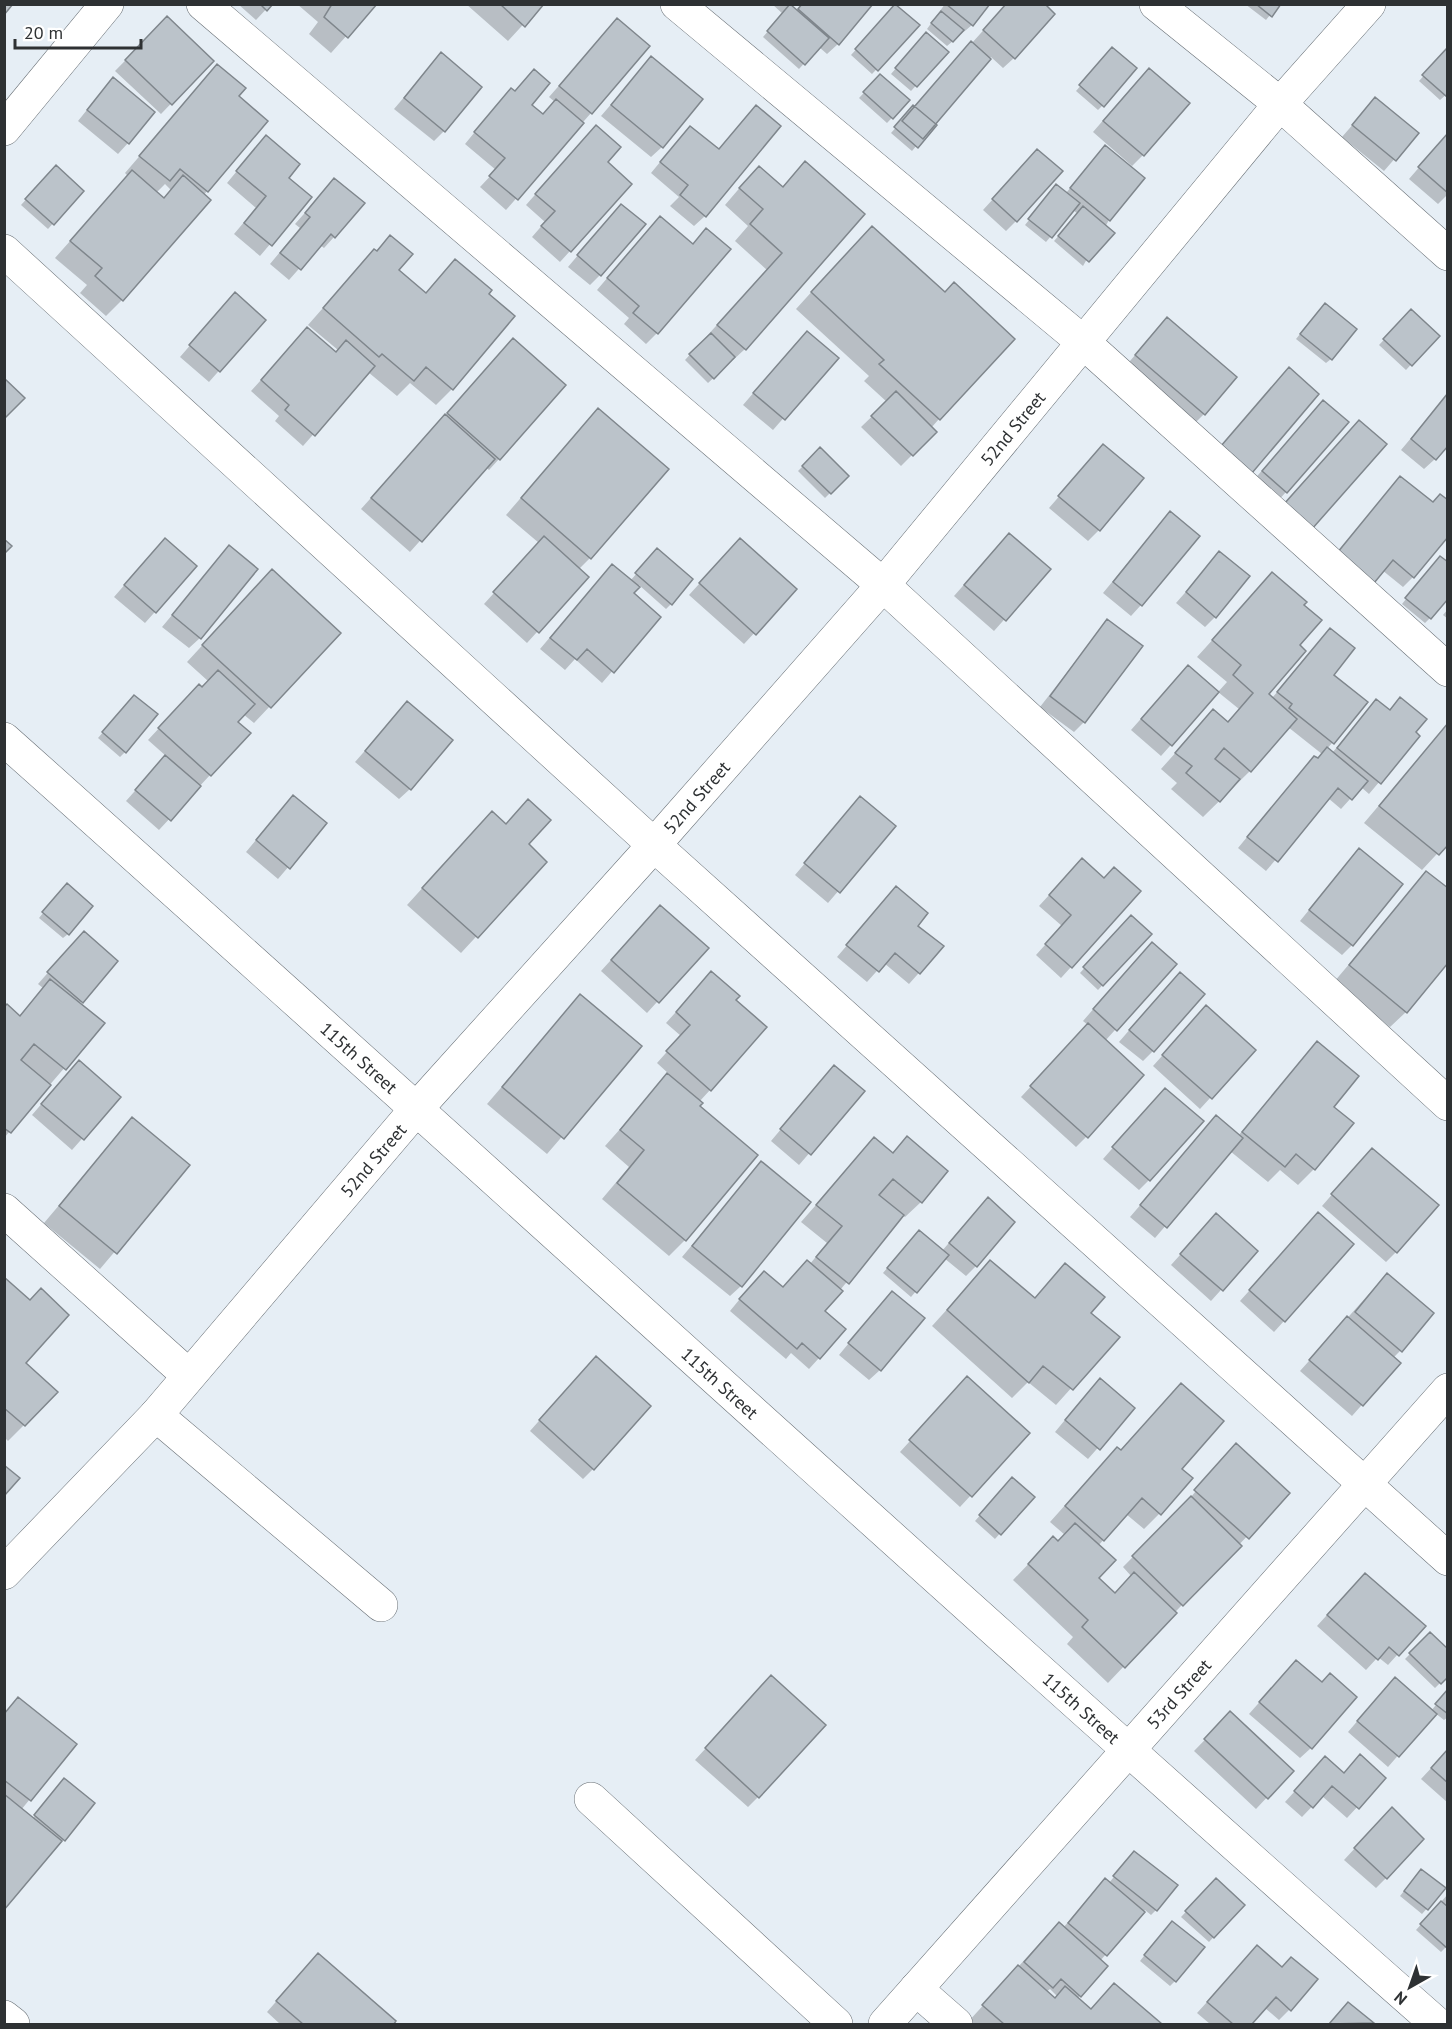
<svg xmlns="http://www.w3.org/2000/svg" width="1452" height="2029" viewBox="0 0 1452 2029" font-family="'PT Sans',sans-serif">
<rect width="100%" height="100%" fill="#e6eef5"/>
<path fill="#0003" fill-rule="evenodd" d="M238 4H271L256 20Z
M297 4H375L331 53 309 34 318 22Z
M466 4H542L508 41Z
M772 4H790L797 11 802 4 838 44 827 54 819 47 799 69 763 37 783 14Z
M945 4H988L972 25 947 46 927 29Z
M1007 4 1014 58 1003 68 991 57 912 151 891 133Z
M1245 4H1279L1266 20Z
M896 6 918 26 872 74 851 55Z
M167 18 212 61 161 114 115 71Z
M607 31 591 113 506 210 480 187 496 170 465 144 501 100 530 105 543 116 555 102 549 97Z
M921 39 947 52 911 91 891 74Z
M1448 49V93L1440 100 1419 81Z
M441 54 444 131 434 141 394 109Z
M1108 54 1102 106 1098 110 1076 91Z
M651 58 662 147 651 157 601 116Z
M217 66 237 96 207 191 122 300 106 316 80 293 87 285 55 258 128 176 125 173ZM165 184 171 190 163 199 156 193Z
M880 76 908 101 887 123 859 98Z
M1138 80 1143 155 1132 166 1093 132Z
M103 90 128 143 118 154 78 121Z
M1375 99 1417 133 1384 171 1342 137Z
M756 107 705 216 694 226 670 206 679 197 651 173 680 138 718 150Z
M1448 134V194L1438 204 1409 179Z
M585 138 606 163 570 251 560 262 532 237 545 222 526 205Z
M1105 147 1109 220 1083 266 1054 241 1078 214 1073 210 1046 242 1025 225 1054 189 1066 193Z
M256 148 310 197 260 256 234 234 256 208 227 183Z
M1027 162 1016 221 1006 231 983 210Z
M805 163 863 214 745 349 708 383 685 360 767 270 735 241 748 226 725 205 743 184 781 188Z
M56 167 82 191 48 229 21 205Z
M334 180V237L324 248 320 245 289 280 270 264 300 228 295 224Z
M611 216 600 275 590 285 568 267Z
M649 229 692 245 706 230 657 333 646 344 624 324 629 318 597 290Z
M390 237 397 271 425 294 455 261 452 389 436 405 410 383 397 396 368 372 303 446 275 421 279 416 251 391 297 340 335 353 338 350 308 325 359 267Z
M856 243 939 419 931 428 935 432 901 466 861 427 887 402 864 381 869 376 796 309Z
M225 305 264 320 209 382 180 357Z
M1320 309 1331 359 1326 363 1296 339Z
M1411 311 1437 336 1406 370 1379 345Z
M1156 330 1204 414 1193 425 1125 367Z
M513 340 499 459 489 470 486 467 410 552 361 509Z
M796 343 836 358 773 430 743 405Z
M1448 394 1435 459 1424 469 1401 450Z
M1312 413 1286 492 1276 503 1252 482Z
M583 426 590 558 579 569 587 577 527 643 484 604 539 543 506 515Z
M1103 446 1099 530 1088 541 1049 508Z
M820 449 847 476 825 498 798 471Z
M1401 478 1432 503 1413 577 1403 587 1382 570H1324Z
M1160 524 1141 605 1131 616 1103 593Z
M999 545 1049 569 994 631 954 596Z
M229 547 200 638 189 648 162 627Z
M730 550 795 589 744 644 689 595Z
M154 551 195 567 145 623 114 597Z
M1220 553 1215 617 1205 627 1176 603Z
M653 555 671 604 666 609 639 585 632 594 659 617 602 683 575 659 565 670 540 649 602 576 630 581Z
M1435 563 1430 618 1425 623 1402 604Z
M1272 574 1302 606 1298 646 1267 694 1272 698 1330 630 1332 675 1366 702 1327 749 1332 753 1376 701 1388 711 1400 699 1414 733 1418 736 1369 794 1361 787 1341 809 1328 798 1266 871 1238 848 1304 768 1322 754 1288 727 1250 771 1203 817 1171 789 1177 783 1161 769 1213 711 1226 723 1239 709 1218 692 1227 682 1197 657Z
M256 587 339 633 254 723 243 714 236 722 249 733 159 830 126 801 166 756 148 740 188 697 208 681 187 662Z
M1448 609V619L1443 615Z
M1107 621 1084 722 1074 732 1040 707Z
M1177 678 1217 693 1161 756 1131 730Z
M129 702 125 752 120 757 98 738Z
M407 703 410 789 399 799 355 762Z
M1448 724V842L1422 870 1364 823Z
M860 798 894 826 828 903 795 875Z
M283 808 325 824 278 879 246 852Z
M476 829 545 862 461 953 407 905Z
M1349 861 1352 945 1342 955 1300 921Z
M1072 870 1071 967 1061 978 1036 955 1062 926 1039 906Z
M1426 873 1406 1012 1390 1027 1334 982Z
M896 888 916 926 942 947 909 984 884 963 867 982 837 957Z
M62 890 68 934 63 938 39 918Z
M649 918 706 948 647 1013 601 971Z
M1126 922 1149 934 1098 990 1080 973Z
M73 944 116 961 79 1004 103 1023 4 1138V1009L19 1016 43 988 38 984Z
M1141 954 1175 964 1105 1041 1086 1137 1076 1147 1021 1097 1088 1025 1083 1021Z
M701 984 734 1000 710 1090 699 1102 685 1240 669 1256 602 1199 629 1167 605 1146 669 1074 657 1063 681 1036 666 1023Z
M1169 984 1153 1051 1143 1061 1119 1042Z
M580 996 640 1046 547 1154 487 1104Z
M1196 1018 1254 1050 1200 1109 1153 1066Z
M1317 1043 1331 1107 1314 1169 1298 1185 1280 1170 1268 1182 1230 1151 1155 1238 1130 1217 1216 1117 1238 1136Z
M68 1073 119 1097 72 1150 32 1115Z
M824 1078 863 1091 799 1165 771 1141Z
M1155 1100 1149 1180 1139 1190 1103 1159Z
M132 1119 188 1165 100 1269 44 1223Z
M907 1138 921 1202 905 1217 902 1215 822 1312 819 1358 809 1369 791 1353 786 1359 730 1311 753 1283 782 1288 807 1262 810 1264 827 1243 801 1222 874 1139 891 1154Z
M1362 1160 1396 1252 1386 1262 1322 1206Z
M761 1163 741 1286 730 1296 682 1257Z
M977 1210 976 1266 966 1276 944 1258 911 1297 883 1273 914 1236 942 1251Z
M1308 1225 1284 1321 1274 1332 1240 1301Z
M1206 1226 1256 1251 1211 1301 1171 1265Z
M990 1262 1034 1299 1065 1265 1089 1313 1117 1337 1056 1405 1028 1382 1012 1398 932 1326Z
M4 1279 24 1363V1425L8 1441 4 1437Z
M1376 1286 1400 1351 1393 1358 1399 1363 1352 1416 1300 1371Z
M882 1303 880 1370 869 1380 839 1355Z
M585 1369 593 1469 583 1479 530 1431Z
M1181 1385 1180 1469 1159 1514 1144 1529 1126 1514 1098 1546 1097 1578 1115 1594 1132 1577 1123 1567 1186 1503 1225 1456 1288 1493 1108 1683 1067 1644 1073 1637 1013 1580 1038 1554 1065 1535 1050 1522 1101 1465 1117 1449 1120 1451Z
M957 1389 1028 1433 960 1507 900 1452Z
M1089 1391 1133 1408 1088 1459 1055 1432Z
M1008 1484 1032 1497 995 1539 975 1521Z
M1354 1585 1398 1654 1388 1665 1378 1657 1366 1670 1317 1626Z
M1430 1634 1448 1675 1435 1688 1405 1659Z
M1286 1672 1311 1748 1300 1758 1249 1714Z
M761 1688 758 1797 748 1807 695 1760Z
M1384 1690 1431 1711 1448 1690V1717L1444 1720 1435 1713 1388 1767 1348 1732Z
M4 1714 75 1744 21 1810 32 1819 60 1785 64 1840 58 1843 4 1908Z
M1230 1714 1292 1771 1256 1809 1194 1751Z
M1448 1750V1803L1421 1779Z
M1360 1756 1384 1778 1347 1818 1322 1796 1302 1817 1285 1802 1315 1769 1343 1774Z
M1381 1820 1386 1878 1376 1888 1344 1860Z
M1129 1858 1156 1910 1151 1915 1145 1910 1100 1961 1106 1966 1077 1999 1090 2010 1114 1985 1159 2024H971L968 2022 1048 1934 1063 1928 1095 1890 1106 1880 1109 1883ZM1050 1989 1057 1996 1054 1999 1046 1992Z
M1416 1876 1444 1889 1422 1914 1400 1896Z
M1216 1880 1243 1905 1209 1942 1181 1917Z
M1448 1894V1945L1441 1952 1416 1930Z
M1167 1927 1175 1981 1170 1986 1140 1961Z
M1257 1947 1290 2009 1279 2020 1265 2008 1250 2024H1210L1197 2013Z
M308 1965 394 2021 392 2024H280L267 2012Z
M1348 2004 1372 2024H1329Z"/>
<path fill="#bbc3ca" stroke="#7f868c" stroke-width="1.5" d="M4 4H13L4 15Z
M260 4H273L267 11Z
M332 4H377L348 38 324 17Z
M500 4H544L525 27Z
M790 4 829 38 805 65 767 31Z
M802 4H873L839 45 798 9Z
M895 4 920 25 878 71 855 49Z
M946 4H990L973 26Z
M1006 4H1045L1055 14 1015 59 983 30Z
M1256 4H1281L1272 17Z
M941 11 964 30 953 42 931 23Z
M167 16 214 61 172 105 125 60Z
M617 18 650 46 592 114 559 86Z
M926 32 949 52 917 87 895 68Z
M971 41 991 59 923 139 902 121Z
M1112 47 1137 68 1104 107 1079 85Z
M1448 47V95L1446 96 1422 75Z
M441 52 482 87 445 132 404 98Z
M651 56 703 99 663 148 611 105Z
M217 64 246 88 239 96 268 121 208 192 180 169 170 181 139 156Z
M1149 68 1190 103 1144 156 1103 121Z
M534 69 550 83 532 105 543 114 556 99 584 123 518 200 489 176 505 158 474 132 511 88 515 91Z
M880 74 910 100 893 119 863 92Z
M113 77 155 112 129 144 87 110Z
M1375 97 1419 133 1396 161 1352 125Z
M756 105 781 126 706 217 680 195 688 185 660 162 690 126 719 149Z
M913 105 937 125 918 148 894 127Z
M596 125 621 147 608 162 632 184 571 252 541 226 555 211 535 194Z
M1448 133V193L1418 167Z
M266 135 300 164 289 178 312 197 272 246 244 223 266 196 236 171Z
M1105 145 1145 178 1110 221 1070 188Z
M1037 149 1063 171 1017 222 992 199Z
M805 161 865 214 746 350 717 325 782 253 750 224 763 209 739 188 759 166 783 187Z
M56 165 84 191 54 225 25 199Z
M132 170 164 198 183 175 211 200 123 301 95 276 102 268 70 241Z
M334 178 365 203 335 238 331 234 301 270 280 253 310 217 305 213Z
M1056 184 1080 203 1052 238 1028 219Z
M621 204 646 224 601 276 577 255Z
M1083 206 1115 233 1089 262 1058 236Z
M660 216 693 244 706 228 731 249 658 334 633 313 639 306 607 278Z
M872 226 945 292 954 282 1015 339 940 420 879 364 884 360 811 292Z
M390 235 413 254 399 270 426 293 455 259 492 290 489 294 515 316 453 390 426 367 414 381 382 354 379 357 323 308 374 249 377 251Z
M235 292 266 320 220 372 189 345Z
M1325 303 1357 329 1332 360 1300 334Z
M1411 309 1440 336 1412 366 1383 339Z
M1167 317 1237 377 1205 415 1135 355Z
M307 327 336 352 346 340 375 366 315 436 285 410 289 405 261 380Z
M807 331 839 358 785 420 753 393Z
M711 333 735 357 714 379 689 354Z
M513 338 566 385 500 460 447 413Z
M1289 367 1319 394 1252 473 1221 446Z
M4 378 25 398 4 419Z
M896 391 937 432 913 456 871 416Z
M1448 393V446L1436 460 1411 439Z
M1323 400 1349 422 1287 493 1262 471Z
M598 408 669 469 591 559 521 498Z
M445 414 495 459 422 542 371 498Z
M1359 420 1387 444 1312 529 1284 504Z
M1103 444 1144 478 1100 531 1058 496Z
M820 447 849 476 831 494 802 466Z
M1400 476 1433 502 1440 494 1448 500V537L1414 578 1393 560 1370 588 1333 558Z
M1170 511 1200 536 1142 606 1113 582Z
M1009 533 1051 569 1006 621 964 585Z
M544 536 589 577 539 633 493 592Z
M165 538 197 566 156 613 124 585Z
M740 538 797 589 756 635 699 583Z
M4 539 12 546 4 554Z
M229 545 258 569 201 639 172 615Z
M657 548 693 579 672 605 635 573Z
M1219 551 1250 576 1216 618 1186 592Z
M1440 556 1448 562V599L1431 619 1405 598Z
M612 564 640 587 634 593 661 617 614 673 587 649 577 660 550 638Z
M272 569 341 633 271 708 202 645Z
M1272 572 1307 602 1304 605 1322 620 1300 645 1306 651 1269 694 1297 719 1251 772 1224 748 1215 759 1240 779 1220 802 1186 773 1192 766 1175 753 1213 709 1228 722 1253 693 1233 675 1241 665 1212 640Z
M1107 619 1143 646 1085 723 1050 696Z
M1330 628 1355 648 1334 675 1368 702 1334 744 1289 708 1292 704 1277 692Z
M1188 665 1219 692 1172 746 1141 719Z
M218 670 255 704 238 722 251 733 211 776 158 728 199 684 202 687Z
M134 695 158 714 126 753 102 732Z
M1400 697 1427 719 1416 732 1420 736 1381 784 1337 748 1376 699 1390 710Z
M407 701 453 740 411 790 365 751Z
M1448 723V845L1439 855 1379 806Z
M1327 747 1368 781 1352 800 1338 788 1278 862 1247 837 1314 756 1318 758Z
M165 755 201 786 171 821 135 790Z
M293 795 327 823 290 869 256 840Z
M860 796 896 826 840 893 804 863Z
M528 799 551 820 529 844 547 862 478 938 422 888 492 811 506 824Z
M1359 848 1403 884 1353 946 1309 910Z
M1082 858 1104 878 1114 867 1141 891 1072 968 1045 944 1071 915 1049 895Z
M1426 871 1448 888V963L1407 1013 1349 965Z
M67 883 93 906 69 935 42 912Z
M896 886 928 913 918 926 944 946 920 974 895 953 879 972 846 945Z
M660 905 709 948 659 1003 611 960Z
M1131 915 1152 934 1103 986 1083 967Z
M84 931 118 961 83 1003 47 972Z
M1152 942 1177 964 1117 1031 1093 1009Z
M711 971 740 996 736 1000 767 1027 711 1091 666 1051 690 1025 676 1012Z
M1180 972 1205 994 1154 1052 1129 1030Z
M50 979 105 1023 66 1070 34 1044 21 1060 51 1085 11 1133 4 1128V1007L7 1004 20 1016Z
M580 994 642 1046 564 1139 502 1087Z
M1206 1005 1256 1050 1212 1099 1162 1055Z
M1088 1023 1144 1075 1088 1138 1030 1086Z
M1317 1041 1359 1076 1334 1107 1354 1123 1315 1170 1296 1154 1285 1167 1242 1132Z
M79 1060 121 1097 84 1140 41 1104Z
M834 1065 865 1091 811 1155 780 1129Z
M667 1073 703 1103 700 1106 758 1155 686 1241 617 1183 644 1150 620 1130Z
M1165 1088 1204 1121 1150 1181 1112 1147Z
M1216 1115 1243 1138 1167 1228 1140 1205Z
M132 1117 190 1165 117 1254 59 1206Z
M907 1136 948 1171 922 1203 893 1179 879 1195 904 1215 849 1284 816 1257 842 1226 816 1205 874 1137 893 1153Z
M1372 1148 1439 1205 1397 1253 1331 1194Z
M761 1161 811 1202 742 1287 692 1246Z
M988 1197 1015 1222 977 1267 949 1243Z
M1318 1212 1354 1244 1285 1322 1249 1290Z
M1216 1213 1258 1251 1223 1291 1180 1254Z
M919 1230 949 1255 917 1293 887 1268Z
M807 1260 843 1291 825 1311 846 1329 820 1359 802 1343 797 1349 739 1299 764 1271 783 1287Z
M990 1260 1035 1298 1065 1263 1105 1297 1091 1313 1120 1337 1073 1390 1043 1366 1029 1383 947 1310Z
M1387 1273 1434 1313 1402 1352 1355 1312Z
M4 1277 30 1300 41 1288 69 1315 26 1363 58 1392 25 1426 4 1408Z
M892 1291 925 1318 881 1371 848 1343Z
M1347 1316 1401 1363 1363 1406 1309 1360Z
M596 1356 651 1406 594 1470 539 1420Z
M967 1376 1030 1433 972 1497 909 1440Z
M1100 1378 1135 1408 1100 1450 1065 1420Z
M1181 1383 1224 1421 1182 1469 1193 1478 1161 1515 1142 1498 1104 1541 1065 1506 1117 1447 1121 1450Z
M1236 1443 1290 1493 1249 1539 1194 1490Z
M4 1465 20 1478 4 1496Z
M1012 1477 1035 1497 1001 1535 979 1515Z
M1191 1496 1242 1546 1183 1606 1132 1556Z
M1075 1523 1116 1560 1099 1578 1115 1593 1134 1572 1177 1613 1125 1668 1082 1627 1088 1620 1028 1564 1053 1536 1058 1541Z
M1365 1573 1426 1626 1399 1656 1389 1647 1378 1660 1327 1615Z
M1430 1632 1448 1649V1677L1441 1684 1409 1653Z
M1296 1660 1322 1682 1330 1673 1357 1697 1312 1749 1259 1702Z
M771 1675 826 1725 759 1798 705 1748Z
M1395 1677 1437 1714 1399 1757 1357 1721Z
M1448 1689V1714L1435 1704Z
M18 1697 77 1744 31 1801 4 1780V1714Z
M1230 1711 1294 1771 1268 1799 1204 1739Z
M1448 1749V1783L1431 1768Z
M1360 1754 1386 1778 1359 1809 1332 1786 1313 1808 1294 1791 1325 1756 1344 1773Z
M64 1778 95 1803 65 1841 34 1815Z
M4 1794 62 1841 4 1910Z
M1392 1807 1424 1839 1387 1879 1354 1848Z
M1134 1851 1178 1885 1157 1911 1113 1876Z
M1421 1869 1446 1888 1428 1910 1404 1891Z
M1105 1878 1145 1912 1107 1956 1068 1923Z
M1216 1878 1245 1905 1214 1938 1185 1911Z
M1441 1901 1448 1907 1447 1948 1420 1924Z
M1172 1921 1205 1947 1176 1982 1144 1955Z
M1059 1922 1108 1966 1081 1997 1061 1979 1053 1988 1024 1962Z
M1257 1945 1282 1967 1291 1957 1318 1979 1291 2011 1276 1997 1252 2024H1233L1207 2002Z
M318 1953 396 2021 394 2024H303L276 2001Z
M1018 1965 1055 1998 1065 1986 1091 2009 1114 1983 1162 2024H1004L982 2005Z
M1348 2002 1374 2023 1329 2024Z"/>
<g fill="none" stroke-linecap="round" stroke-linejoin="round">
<defs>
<g id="minor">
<path d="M203 4 883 585 1448 1104"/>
<path d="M677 4 1083 342 1448 670"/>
<path d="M1156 4 1280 104 1448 254"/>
<path d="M4 129 107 4"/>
<path d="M4 251 654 845 1448 1559"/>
<path id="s1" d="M4 739C483 1166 956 1600 1437 2024"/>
<path d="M4 1210 188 1375"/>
<path d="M156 1415 381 1605"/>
<path id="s2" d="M4 1573 156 1415 418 1107 654 845 883 585 1280 104 1369 4"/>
<path d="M591 1799 836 2024"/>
<path d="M916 1989 956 2024"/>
<path d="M4 2017 13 2024"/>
<path id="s3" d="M885 2024 1448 1390"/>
</g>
</defs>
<use href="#minor" stroke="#686f75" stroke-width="34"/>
<use href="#minor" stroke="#fff" stroke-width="33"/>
</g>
<g text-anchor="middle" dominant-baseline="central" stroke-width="6" stroke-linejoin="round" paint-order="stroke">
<g font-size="18" fill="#2e3133" stroke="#fff">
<text stroke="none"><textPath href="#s2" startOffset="1526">52nd Street</textPath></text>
<text stroke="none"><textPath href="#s2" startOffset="1040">52nd Street</textPath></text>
<text stroke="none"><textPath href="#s1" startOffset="477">115th Street</textPath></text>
<text stroke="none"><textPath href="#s2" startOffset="554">52nd Street</textPath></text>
<text stroke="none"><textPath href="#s1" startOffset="963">115th Street</textPath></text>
<text stroke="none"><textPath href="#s3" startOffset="442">53rd Street</textPath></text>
<text stroke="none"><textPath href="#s1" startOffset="1449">115th Street</textPath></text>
</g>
</g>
<rect width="1452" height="2029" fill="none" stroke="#2e3133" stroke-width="12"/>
<g transform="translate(1410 1987) rotate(220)" stroke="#ffffff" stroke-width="4.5" paint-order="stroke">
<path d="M0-4.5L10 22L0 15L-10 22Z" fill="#2e3133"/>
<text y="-9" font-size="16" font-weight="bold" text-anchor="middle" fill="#2e3133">N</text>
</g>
<path d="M15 39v9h126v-9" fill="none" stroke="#2e3133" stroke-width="3"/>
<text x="24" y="39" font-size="18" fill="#2e3133" stroke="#ffffff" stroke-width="4.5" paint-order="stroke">20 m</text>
</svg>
